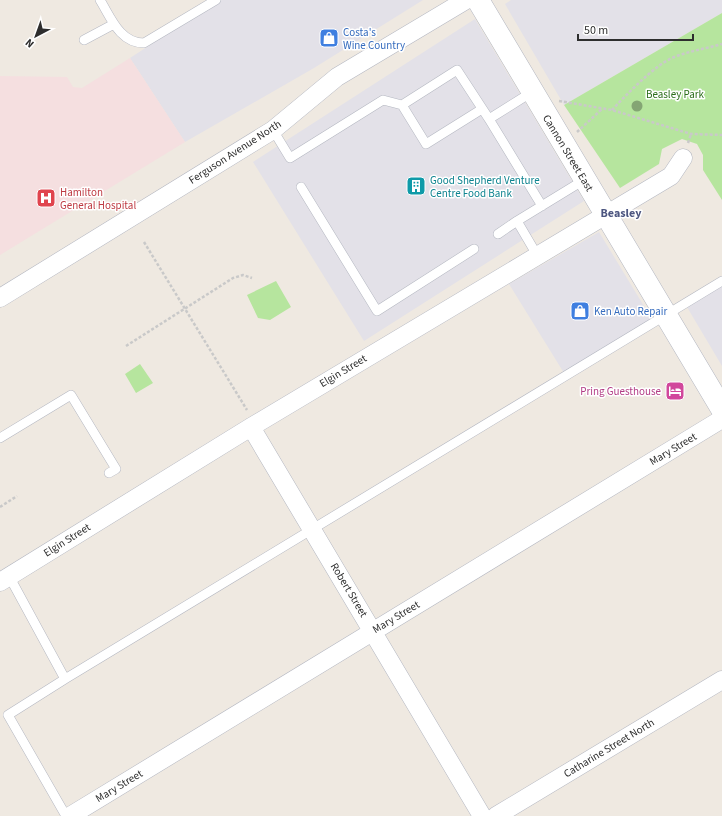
<svg xmlns="http://www.w3.org/2000/svg" width="722" height="816" viewBox="0 0 722 816" font-family="'Source Sans 3',sans-serif">
<rect width="100%" height="100%" fill="#efe9e1"/>
<path fill="#e3e1e8" d="M219 0H423L314 68 185 142 130 58Z
M511 0H722V13L564 105 505 4Z
M475 19 584 201 364 341 253 162Z
M599 232 653 321 564 373 509 284Z
M722 277V366L684 302Z"/>
<path fill="#f5dfe0" d="M130 58 185 142 0 255V76L67 77 73 87 82 88Z"/>
<path fill="#b6e59e" d="M722 13V200L703 170V155L697 144 682 139 662 149 659 164 620 188 564 105Z
M276 281 291 307 270 320 258 318 247 295Z
M140 364 153 383 136 393 125 374Z"/>
<g fill="none" stroke-linecap="round" stroke-linejoin="round">
<defs>
<path id="lane" d="M100 0C111 18 120 43 144 43L216 0
M84 40 114 24
M482 109 426 144 402 105 457 70 489 119 542 206
M489 119 532 92
M273 130 290 158 383 100 402 105
M301 187 377 311 474 249
M498 234 517 221
M537 255 517 221 584 180
M0 438 71 395 116 469 109 473
M9 576 65 679 722 281
M65 679 8 715 66 816"/>
<path id="street" d="M0 298 273 130 337 77 466 0
M251 427 482 816
M0 582 251 427 671 176 683 158
M70 816 722 419
M496 816 722 680"/>
<path id="secondary" d="M478 0 722 409"/>
</defs>
<use href="#lane" stroke="#b4b7c1" stroke-width="10"/>
<use href="#street" stroke="#b4b7c1" stroke-width="19"/>
<use href="#secondary" stroke="#b4b7c1" stroke-width="23"/>
<path stroke="#c9c9c9" stroke-width="2.5" stroke-dasharray="3 2" stroke-linecap="butt" d="M559 101 612 110 691 134 722 135
M612 110C626 95 654 66 672 58 688 51 705 49 722 44
M577 132 602 109
M688 143 691 134
M144 242 247 410
M126 346 233 278 243 275 252 278
M0 507 17 496"/>
<use href="#lane" stroke="#fff" stroke-width="9"/>
<use href="#street" stroke="#fff" stroke-width="18"/>
<use href="#secondary" stroke="#fff" stroke-width="22"/>
</g>
<circle fill="#84a574" cx="637" cy="106" r="5.5"/>
<defs>
<symbol id="shop-square" viewBox="-11 -11 22 22"><rect x="-9" y="-9" width="18" height="18" rx="4" fill="#3f7fe0" stroke="#fff"/><path d="M-5-2.5h2.3a2.7 3.5 0 0 1 5.4 0H5L5.5 6h-11ZM-1.5-2.5h3a1.5 2.3 0 0 0-3 0Z" fill="#fff"/></symbol>
<symbol id="building-square" viewBox="-11 -11 22 22"><rect x="-9" y="-9" width="18" height="18" rx="4" fill="#0f9aa8" stroke="#fff"/><path d="M-4-6H4V6H1V3H-1V6H-4ZM-2.5-4.3h1.7v1.8h-1.7ZM.8-4.3h1.7v1.8H.8ZM-2.5-1h1.7V.8h-1.7ZM.8-1h1.7V.8H.8Z" fill="#fff"/></symbol>
<symbol id="hospital-square" viewBox="-11 -11 22 22"><rect x="-9" y="-9" width="18" height="18" rx="4" fill="#e0444e" stroke="#fff"/><path d="M-5-5h3v3.5h4V-5h3V5h-3V1.5h-4V5h-3Z" fill="#fff"/></symbol>
<symbol id="hotel-square" viewBox="-11 -11 22 22"><rect x="-9" y="-9" width="18" height="18" rx="4" fill="#d1479c" stroke="#fff"/><path d="M-6-4.5h1.5V1H6V5H4.5V3h-9V5H-6ZM-4 0a1.8 1.8 0 1 1 3.6 0ZM.5 0V-2.5h3Q6-2.5 6 0Z" fill="#fff"/></symbol>
</defs>
<g fill-rule="evenodd">
<use href="#shop-square" x="318" y="27" width="22" height="22"/>
<use href="#building-square" x="405" y="175" width="22" height="22"/>
<use href="#hospital-square" x="35" y="187" width="22" height="22"/>
<use href="#shop-square" x="569" y="300" width="22" height="22"/>
<use href="#hotel-square" x="664" y="380" width="22" height="22"/>
</g>
<g text-anchor="middle" dominant-baseline="central" stroke-width="3" stroke-linejoin="round" paint-order="stroke">
<g font-size="11" fill="#366cbe" stroke="#fff" text-anchor="start">
<text x="343" y="32">Costa's<tspan x="343" dy="13">Wine Country</tspan></text>
<text x="594" y="311">Ken Auto Repair</text>
</g>
<g font-size="11" fill="#2c6e1b" stroke="#fff">
<text x="675" y="94">Beasley Park</text>
</g>
<g font-size="11" fill="#2e2e2e" stroke="#fff">
<text transform="translate(235 152) rotate(-33)">Ferguson Avenue North</text>
<text transform="translate(568 153) rotate(59)">Cannon Street East</text>
<text transform="translate(343 371) rotate(-31)">Elgin Street</text>
<text transform="translate(673 449) rotate(-31)">Mary Street</text>
<text transform="translate(67 540) rotate(-32)">Elgin Street</text>
<text transform="translate(349 590) rotate(59)">Robert Street</text>
<text transform="translate(396 617) rotate(-31)">Mary Street</text>
<text transform="translate(609 748) rotate(-31)">Catharine Street North</text>
<text transform="translate(119 786) rotate(-31)">Mary Street</text>
</g>
<g font-size="11" fill="#0d838f" stroke="#fff" text-anchor="start">
<text x="430" y="180">Good Shepherd Venture<tspan x="430" dy="13">Centre Food Bank</tspan></text>
</g>
<g font-size="11" fill="#be3a42" stroke="#fff" text-anchor="start">
<text x="60" y="192">Hamilton<tspan x="60" dy="13">General Hospital</tspan></text>
</g>
<g font-size="11" fill="#b23c85" stroke="#fff" text-anchor="end">
<text x="661" y="391">Pring Guesthouse</text>
</g>
<g font-size="12" font-weight="bold" fill="#4d5680" stroke="#fff">
<text x="621" y="213">Beasley</text>
</g>
</g>
<g transform="translate(36 36) rotate(221)" stroke="#ffffff" stroke-width="3" paint-order="stroke">
<path d="M0-3L7 15L0 10L-7 15Z" fill="#2e2e2e"/>
<text y="-6" font-size="11" font-weight="bold" text-anchor="middle" fill="#2e2e2e">N</text>
</g>
<path d="M578 34v6h115v-6" fill="none" stroke="#2e2e2e" stroke-width="2"/>
<text x="584" y="34" font-size="12" fill="#2e2e2e" stroke="#ffffff" stroke-width="3" paint-order="stroke">50 m</text>
</svg>
